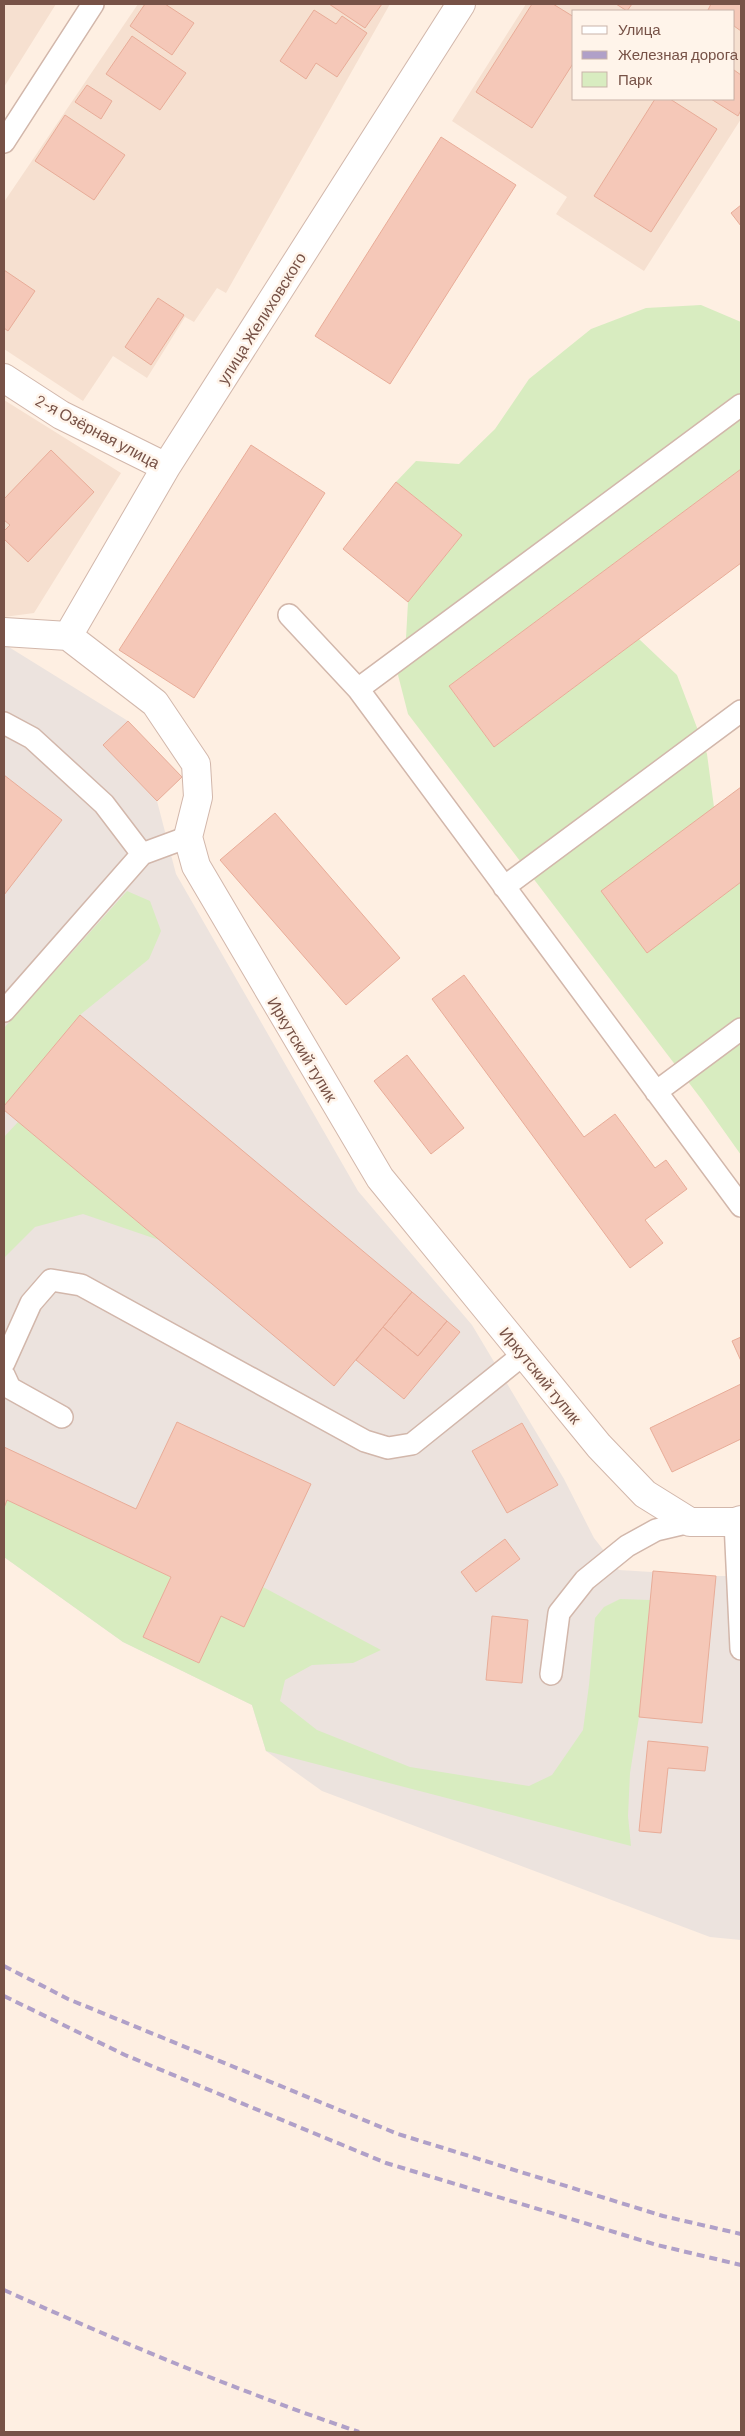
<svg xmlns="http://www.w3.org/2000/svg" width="745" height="2436" viewBox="0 0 745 2436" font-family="Barlow,sans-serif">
<rect width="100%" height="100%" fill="#feefe2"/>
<path fill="#f6e0d0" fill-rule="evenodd" d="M4 4H56L4 87Z
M138 4H390L226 293 217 288 194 322 185 317 147 378 113 356 83 401 4 349V202Z
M526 4H741V119L644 271 556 214 567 197 452 121ZM574 11H734V99H574Z
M4 400 121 473 34 613 4 617Z"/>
<path fill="#ece3de" d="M4 644 128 721 182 777 157 801 176 874 358 1191 472 1325 564 1479 594 1538 619 1570 716 1576H741V1940L710 1937 322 1791 266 1751 252 1705 123 1642 4 1557Z"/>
<path fill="#d8ecc0" d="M701 305 741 322V469L449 686 494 747 639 639 677 675 707 754 714 807 647 952 741 882V1155L702 1100 408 714 398 675 406 638 408 602 462 535 396 482 416 461 459 464 495 429 529 379 591 329 646 308Z
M127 891 150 901 161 931 149 959 80 1015 4 1106V1028Z
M18 1122 159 1240 83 1214 35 1227 4 1258V1137Z
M7 1500 171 1577 143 1637 198 1663 221 1616 244 1627 263 1587 381 1650 353 1663 312 1665 285 1680 280 1701 317 1730 410 1767 529 1786 552 1775 583 1730 589 1685 595 1618 604 1607 620 1599 650 1600 639 1717 630 1773 628 1816 631 1846 266 1751 252 1705 123 1642 4 1557V1508Z"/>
<path fill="#f5c8b8" stroke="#e8ac98" d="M145 4H165L194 23 172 55 130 26Z
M329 4H382L365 28Z
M532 4H553L574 17V62L532 128 476 92Z
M616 4H632L627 11Z
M711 4H741V31L734 26V11H710L708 10Z
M314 10 336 24 342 16 367 33 337 77 316 63 306 79 280 61Z
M132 36 186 73 160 110 106 74Z
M734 70 741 75V110L738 116 711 99H734Z
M87 85 112 101 101 119 75 102Z
M655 99H670L717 129 651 232 594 196Z
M65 115 125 155 94 200 35 161Z
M441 137 516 185 390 384 315 336Z
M741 205V226L731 213Z
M4 270 35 291 8 331 4 328Z
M158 298 184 315 151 365 125 347Z
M251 445 325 493 194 698 119 650Z
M51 450 94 492 28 562 4 539V531L10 525 4 520V499Z
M741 469V563L494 747 449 686Z
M396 482 462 535 408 602 343 549Z
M128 721 182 777 157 801 103 745Z
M4 775 62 820 4 895Z
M741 787V882L647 953 601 891Z
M275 813 400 958 346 1005 220 860Z
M464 975 584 1137 615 1114 655 1168 666 1160 687 1189 645 1220 663 1243 630 1268 432 999Z
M80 1015 412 1292 334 1386 4 1110V1106Z
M407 1055 464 1128 431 1154 374 1081Z
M412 1292 447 1321 418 1356 383 1327Z
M447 1321 460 1332 404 1399 356 1360 383 1327 418 1356Z
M741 1337V1361L732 1341Z
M741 1384V1439L672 1472 650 1428Z
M177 1422 311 1484 244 1627 221 1616 199 1663 143 1637 171 1577 7 1500 4 1508V1447L136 1509Z
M522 1423 558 1485 507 1513 472 1451Z
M505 1539 520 1559 476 1592 461 1572Z
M653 1571 716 1576 702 1723 639 1717Z
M492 1616 528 1620 522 1683 486 1680Z
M648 1741 708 1747 705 1771 668 1768 661 1833 639 1831Z"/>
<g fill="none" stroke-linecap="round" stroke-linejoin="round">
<defs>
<path id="service" d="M4 142 93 4
M741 405 358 689 741 1206
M289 615 358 689
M4 723 32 738 104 804 142 854
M504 887 741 711
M4 1011 142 854 188 837
M656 1092 741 1029
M4 1363 31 1303 51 1280 81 1285 365 1441 388 1448 412 1444 524 1354
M4 1375 10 1388 62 1417
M735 1522 741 1649
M551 1674 559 1613 585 1580 627 1546 656 1530 690 1522"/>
<path id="minor" d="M4 378 61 415 166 467
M4 632 68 636 155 703 196 764 198 797 188 837 196 866 380 1178 599 1446 645 1494 690 1522H735L741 1520
M68 636 166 467 461 4"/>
</defs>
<use href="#service" stroke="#d2b7ab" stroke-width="24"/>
<use href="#minor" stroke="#d2b7ab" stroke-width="30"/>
<use href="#service" stroke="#fff" stroke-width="21"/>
<use href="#minor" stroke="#fff" stroke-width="28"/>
<path stroke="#b0a0c8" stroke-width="4" stroke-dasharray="8 5" stroke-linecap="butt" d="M4 1966 68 1999 398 2134 663 2216 741 2234
M4 1996 125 2055 386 2163 657 2245 741 2265
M4 2290C120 2342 238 2391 359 2432"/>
</g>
<g text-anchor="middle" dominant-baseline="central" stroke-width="5" stroke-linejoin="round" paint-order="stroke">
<g font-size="16" fill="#775247" stroke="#fff4ea">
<text transform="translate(261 318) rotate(-58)">улица Желиховского</text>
<text transform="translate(98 431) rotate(28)">2-я Озёрная улица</text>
<text transform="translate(303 1049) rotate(59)">Иркутский тупик</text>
<text transform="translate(541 1375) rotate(51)">Иркутский тупик</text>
</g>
</g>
<rect width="745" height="2436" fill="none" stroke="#775247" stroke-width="10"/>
<rect x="572" y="10" width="162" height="90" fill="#fff4ea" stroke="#c9b3a9"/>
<rect x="582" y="26" width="25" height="8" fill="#ffffff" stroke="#c9b3a9"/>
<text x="618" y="35" font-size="15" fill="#775247">Улица</text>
<rect x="582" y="51" width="25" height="8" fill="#b0a0c8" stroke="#c9b3a9"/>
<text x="618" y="60" font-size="15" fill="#775247">Железная дорога</text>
<rect x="582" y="72" width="25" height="15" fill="#d8ecc0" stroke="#c9b3a9"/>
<text x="618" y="85" font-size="15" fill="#775247">Парк</text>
</svg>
